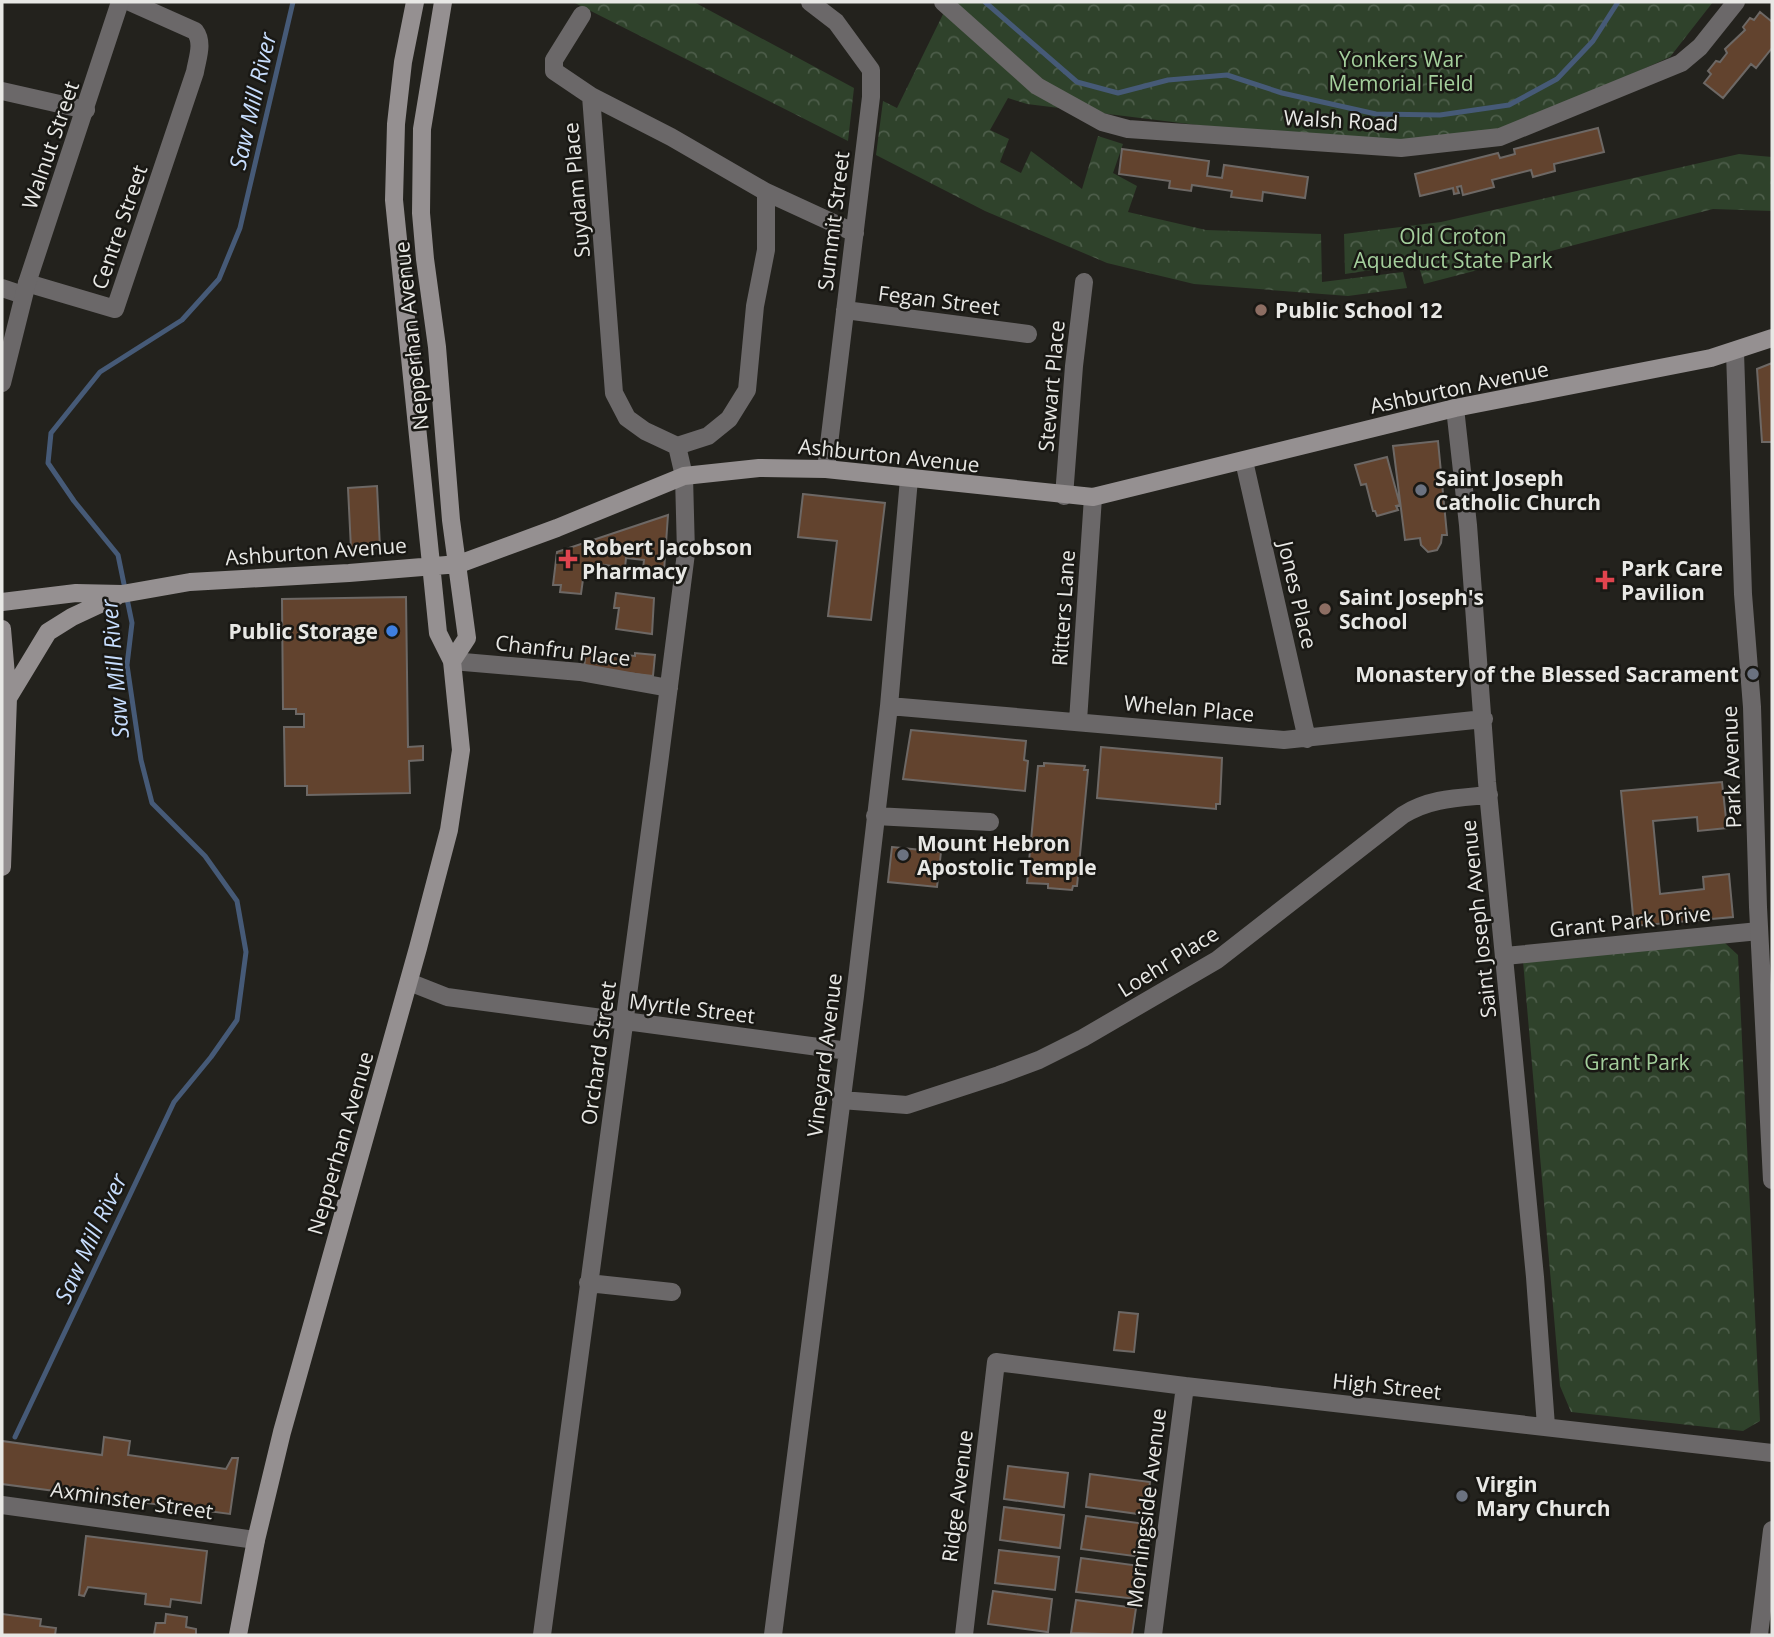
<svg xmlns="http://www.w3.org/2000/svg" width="1774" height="1637" viewBox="0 0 1774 1637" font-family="'Open Sans',sans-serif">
<defs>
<pattern id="park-crowns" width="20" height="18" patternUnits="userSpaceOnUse" patternTransform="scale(1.75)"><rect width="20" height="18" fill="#2f422b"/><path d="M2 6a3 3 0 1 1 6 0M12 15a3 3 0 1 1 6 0" fill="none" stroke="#4d5d4a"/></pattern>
</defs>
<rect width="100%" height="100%" fill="#23221d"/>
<path fill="url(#park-crowns)" d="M573 2H694L854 88 848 141Z
M949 2H1713L1670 57 1498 134 1385 142 1197 125 1027 104 1008 98 990 130 1009 139 1000 162 1021 173 1031 151 1082 189 1098 136 1123 144 1113 173 1137 186 1128 212 1206 230 1321 234 1322 282 1403 272 1407 288 1348 296 1194 284 1107 263 985 211 876 155 883 101 897 108Z
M1739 154 1772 157V211L1713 209 1424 284 1418 263 1345 274 1344 234 1441 222Z
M1725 943 1738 955 1760 1421 1743 1431 1571 1412 1560 1386 1523 961Z"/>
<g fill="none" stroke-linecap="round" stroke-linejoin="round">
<path stroke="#465a77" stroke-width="5" d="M985 2 1077 82 1118 93 1168 80 1227 75 1282 93 1376 114 1440 115 1509 105 1557 79 1593 41 1618 2
M15 1437 174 1102 211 1057 237 1020 246 952 237 901 205 856 152 803 141 760 127 665 132 623 118 555 74 501 48 463 51 433 100 372 182 320 219 279 240 228 293 2"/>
</g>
<path fill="#62432e" stroke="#6d6865" stroke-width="2" d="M1760 12 1771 21 1772 20V48L1756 68 1751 64 1723 98 1704 83 1711 74 1708 71 1716 61 1720 62 1727 53 1725 49 1745 30 1743 27 1750 18 1754 20Z
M1598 128 1604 152 1554 164 1555 171 1533 177 1531 170 1492 180 1494 187 1463 195 1461 186 1457 187 1459 193 1454 194 1453 188 1420 196 1415 174 1498 153 1500 158 1515 154 1514 149Z
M1122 149 1209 161 1207 176 1222 178 1224 165 1308 177 1305 198 1263 192 1262 201 1231 197 1232 191 1192 185 1191 191 1169 188 1170 181 1119 174Z
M1772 363V442H1762L1757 369Z
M1438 441 1447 535H1442L1441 543 1437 550 1428 552 1421 545 1420 538 1405 540 1393 446Z
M1387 457 1400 505 1396 506 1398 510 1377 516 1375 511H1373L1366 484 1361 485 1355 465Z
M377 486 380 548 351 549 348 488Z
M803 494 885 503 871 620 828 616 837 541 798 537Z
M668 515 664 571 643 569 644 560 626 558 625 568 604 565 603 575 584 572 581 594 560 592 561 585H553L557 552Z
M616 593 654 598 652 634 616 629 619 608H614Z
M406 597 408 747 423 746V760L409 761 410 793 307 795V786H285L284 727H304V714H296V709H283L282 599Z
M586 651 635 656V653L655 655 653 676 584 668Z
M911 730 1026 741 1024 760 1028 761 1025 791 903 779Z
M1101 747 1222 758 1220 804H1216V809L1097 798Z
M1044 763 1085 766 1084 770H1088L1077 886H1073L1072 890 1048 888V884L1027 883 1038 766H1044Z
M1722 782 1727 828 1698 831 1697 817 1653 821 1660 894 1704 889 1703 877 1729 874 1733 917 1634 926 1621 791Z
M892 847 941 852 937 887 888 882Z
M1119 1312 1138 1314 1134 1352 1114 1350Z
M104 1437 130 1441 128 1455 226 1469 232 1458H238L230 1514 2 1484V1441L102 1455Z
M1008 1466 1068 1473 1064 1507 1004 1499Z
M1090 1474 1150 1482 1146 1515 1086 1507Z
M1004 1507 1064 1515 1060 1548 1000 1540Z
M1086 1516 1146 1524 1141 1557 1081 1549Z
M86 1536 207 1551 201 1603 171 1599 170 1607 145 1604 146 1594 88 1587 84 1596 79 1595Z
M999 1550 1059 1557 1055 1590 995 1583Z
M1081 1558 1140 1566 1136 1599 1076 1592Z
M993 1591 1052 1599 1048 1632 988 1624Z
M1076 1600 1136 1608 1132 1635 1071 1633Z
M2 1614 41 1619 40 1626 56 1628 55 1635H2Z
M166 1614 187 1617 186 1627 196 1629V1635H154L156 1623H165Z"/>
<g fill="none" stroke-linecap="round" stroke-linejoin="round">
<path stroke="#6b6869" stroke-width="18" d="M810 2 836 22 871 70V97L826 469
M582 15 554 60V71L591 96 671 137 766 192 855 233
M2 91 86 110
M591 96 614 393 627 418 645 431 677 446
M27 283 115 309 195 72C197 59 204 43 195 31L130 2
M2 288 23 295
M845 310 1028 334
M1455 408 1468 525 1487 782 1535 1277 1546 1426
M677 446 708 436 729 419 747 390 755 306 766 250V192
M1244 461 1307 739
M1064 496 1074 366 1084 282
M452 661 580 672 669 688
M889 706 1284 740 1484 719
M1078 721 1093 497
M875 816 990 822
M1505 956 1759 931
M409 982 447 997 848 1051
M841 1100 907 1105 999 1075 1039 1060 1083 1038 1217 960 1403 815C1430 798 1458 798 1489 795
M588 1283 672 1292
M2 1505 256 1540
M542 1635C589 1274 641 914 686 553L684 476 677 446
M773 1635 855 996 889 706 909 479
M964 1635 996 1362 1185 1386 1772 1453
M1153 1635 1185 1386"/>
<path stroke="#6b6869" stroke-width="18" d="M943 2 1037 86 1102 122 1128 129 1401 148 1500 137 1681 63 1700 47 1736 2
M1735 352 1743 594 1752 707 1758 907 1772 1180
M2 383 27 283 120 2
M1759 1635 1772 1530"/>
<path stroke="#959091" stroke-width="18" d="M443 2 422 129 421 213 425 259 437 347 451 520 467 638 452 661
M2 602 76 593 122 594 190 582 349 573 459 564 557 528 684 476 759 468 826 469 1093 497 1455 408 1711 358 1772 338
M2 629 8 698 2 867
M8 698 48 632 72 617 117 596
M238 1635 256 1540 282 1432 418 948 449 830 461 750 452 661 438 633 394 200 396 124 403 62 415 2"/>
</g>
<g fill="#8d6e63" stroke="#191814" stroke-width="2.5">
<circle cx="1261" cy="310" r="7"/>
<circle cx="1325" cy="609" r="7"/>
</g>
<g fill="#6b7280" stroke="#191814" stroke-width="2.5">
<circle cx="1421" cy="490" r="7"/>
<circle cx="1753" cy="674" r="7"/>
<circle cx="903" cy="855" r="7"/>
<circle cx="1462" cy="1496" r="7"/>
</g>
<g fill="#e0444e" stroke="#191814" stroke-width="2.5">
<path d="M564.5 548.5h7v7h7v7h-7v7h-7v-7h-7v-7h7z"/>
<path d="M1601.5 569.5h7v7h7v7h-7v7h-7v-7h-7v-7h7z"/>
</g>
<circle fill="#3f7fe0" stroke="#191814" stroke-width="2.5" cx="392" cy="631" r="7"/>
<g text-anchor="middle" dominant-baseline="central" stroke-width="5" stroke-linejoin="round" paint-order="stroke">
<g font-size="21" fill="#a4cf9c" stroke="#191814">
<text x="1401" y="59">Yonkers War<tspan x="1401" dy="24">Memorial Field</tspan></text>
<text x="1453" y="236">Old Croton<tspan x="1453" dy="24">Aqueduct State Park</tspan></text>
<text x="1637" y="1062">Grant Park</text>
</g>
<g font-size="21" fill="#e8e8e5" stroke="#191814">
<text transform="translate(1341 120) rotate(3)">Walsh Road</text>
<text transform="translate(50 145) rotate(-71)">Walnut Street</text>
<text transform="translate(576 190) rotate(-95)">Suydam Place</text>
<text transform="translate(833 221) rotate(-83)">Summit Street</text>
<text transform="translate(119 227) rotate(-71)">Centre Street</text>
<text transform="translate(939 300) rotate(7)">Fegan Street</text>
<text transform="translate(411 336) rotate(-96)">Nepperhan Avenue</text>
<text transform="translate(1051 386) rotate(-85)">Stewart Place</text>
<text transform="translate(1459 387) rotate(-12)">Ashburton Avenue</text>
<text transform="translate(889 455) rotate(6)">Ashburton Avenue</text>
<text transform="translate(316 551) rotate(-4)">Ashburton Avenue</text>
<text transform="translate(1298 595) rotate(77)">Jones Place</text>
<text transform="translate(1063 608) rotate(-86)">Ritters Lane</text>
<text transform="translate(563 650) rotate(7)">Chanfru Place</text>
<text transform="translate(1189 708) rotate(5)">Whelan Place</text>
<text transform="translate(1731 767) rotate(-92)">Park Avenue</text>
<text transform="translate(1478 919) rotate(-96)">Saint Joseph Avenue</text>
<text transform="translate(1630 921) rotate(-6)">Grant Park Drive</text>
<text transform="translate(1168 961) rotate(-32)">Loehr Place</text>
<text transform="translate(692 1008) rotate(7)">Myrtle Street</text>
<text transform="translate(598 1053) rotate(-82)">Orchard Street</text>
<text transform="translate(824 1055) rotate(-83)">Vineyard Avenue</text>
<text transform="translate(340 1143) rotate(-74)">Nepperhan Avenue</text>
<text transform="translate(1387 1386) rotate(6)">High Street</text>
<text transform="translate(957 1496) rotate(-83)">Ridge Avenue</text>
<text transform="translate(132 1500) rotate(8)">Axminster Street</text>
<text transform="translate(1146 1508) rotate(-83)">Morningside Avenue</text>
</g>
<g font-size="21" font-weight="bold" fill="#e8e8e5" stroke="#191814" text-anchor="start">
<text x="1275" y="310">Public School 12</text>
<text x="1435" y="478">Saint Joseph<tspan x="1435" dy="24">Catholic Church</tspan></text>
<text x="582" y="547">Robert Jacobson<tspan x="582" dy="24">Pharmacy</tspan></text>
<text x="1621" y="568">Park Care<tspan x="1621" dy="24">Pavilion</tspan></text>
<text x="1339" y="597">Saint Joseph's<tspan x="1339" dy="24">School</tspan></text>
<text x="378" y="631" text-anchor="end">Public Storage</text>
<text x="1739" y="674" text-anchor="end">Monastery of the Blessed Sacrament</text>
<text x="917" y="843">Mount Hebron<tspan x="917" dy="24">Apostolic Temple</tspan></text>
<text x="1476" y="1484">Virgin<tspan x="1476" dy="24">Mary Church</tspan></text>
</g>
<g font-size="23" font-style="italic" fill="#c7ddfd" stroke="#191814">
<text transform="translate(252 101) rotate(-77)">Saw Mill River</text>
<text transform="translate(114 669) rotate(-95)">Saw Mill River</text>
<text transform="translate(90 1238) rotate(-65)">Saw Mill River</text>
</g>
</g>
<rect width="1774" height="1637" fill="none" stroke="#e8e8e5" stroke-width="7"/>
</svg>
